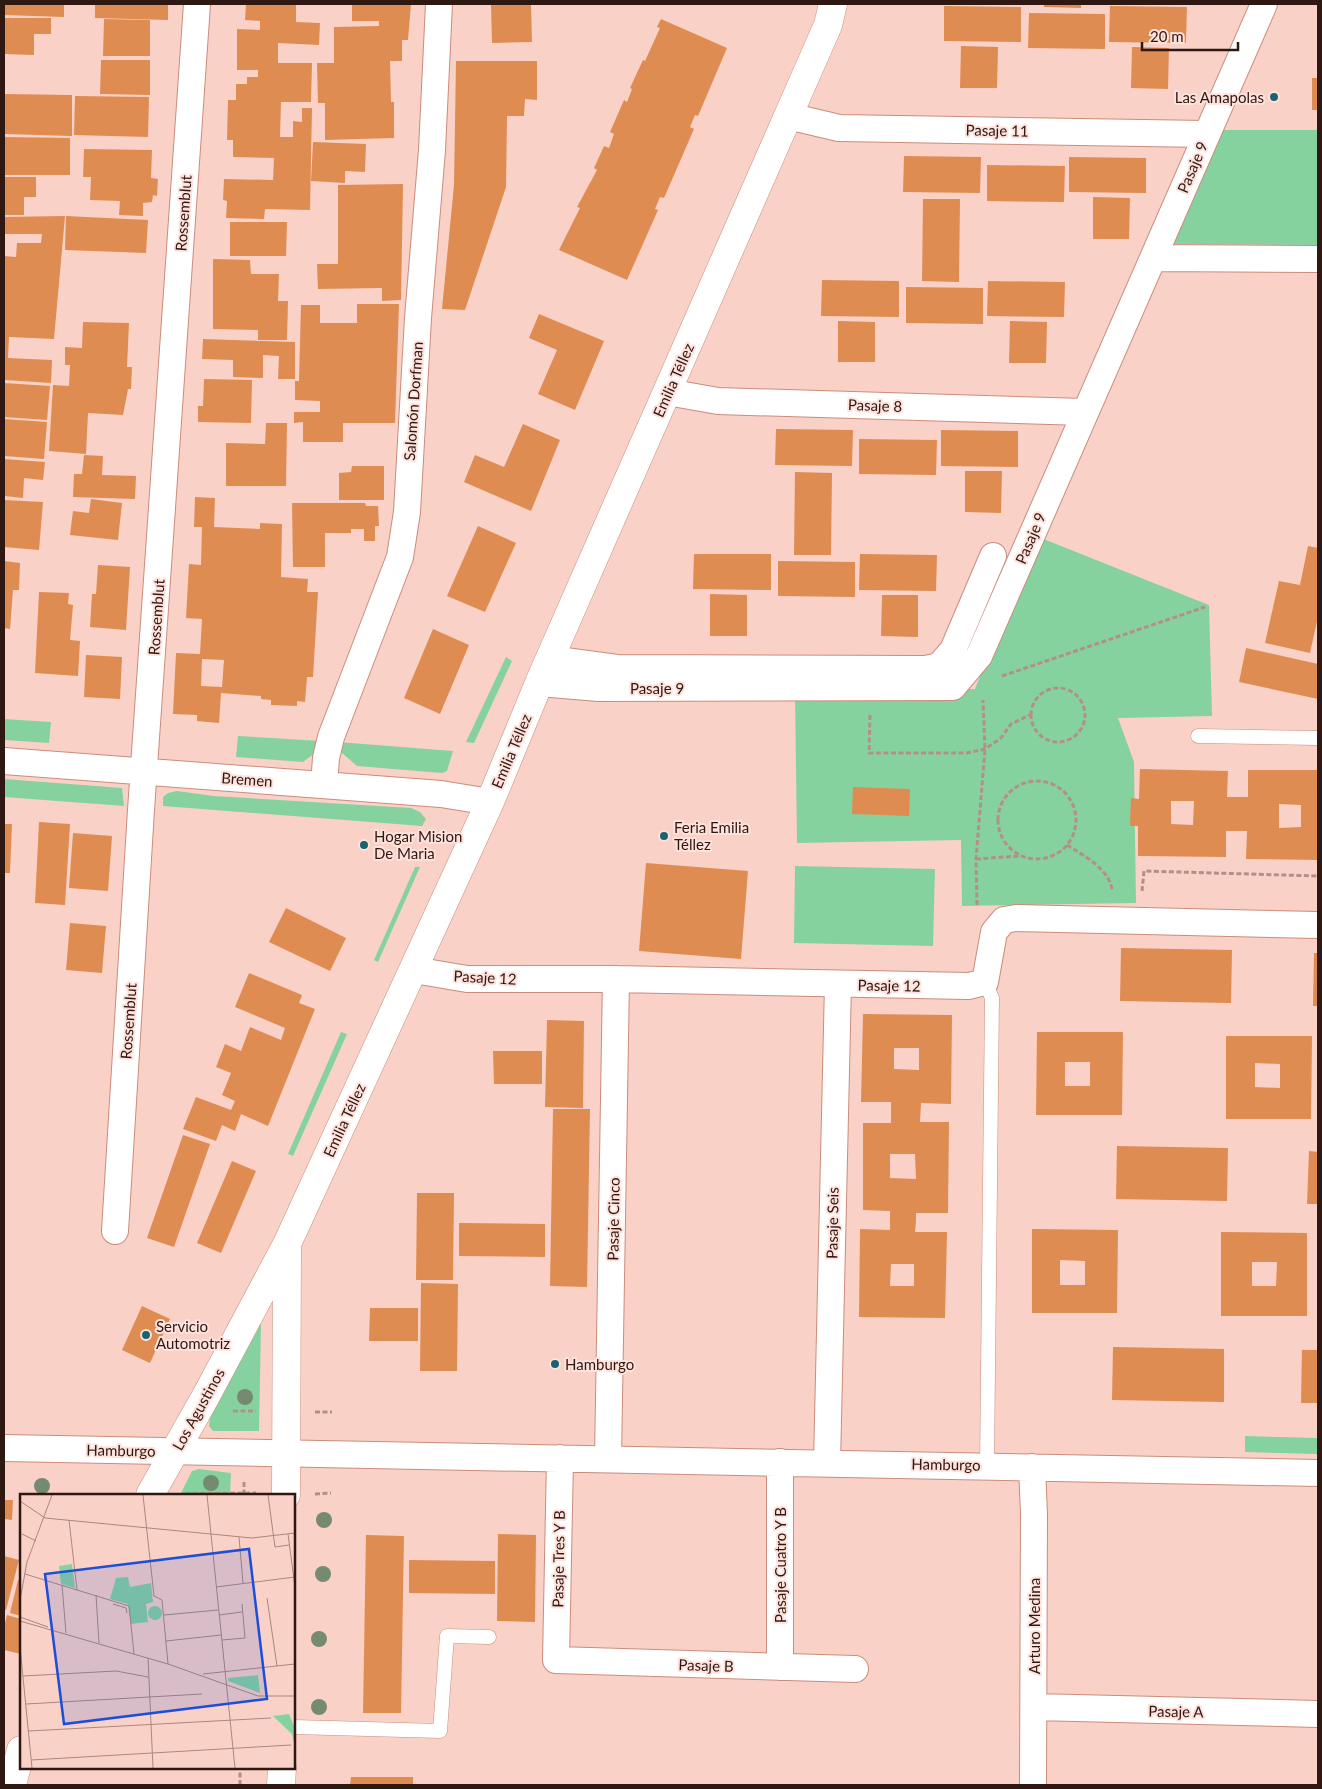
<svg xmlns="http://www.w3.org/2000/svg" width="1322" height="1789" viewBox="0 0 1322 1789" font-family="Lato,sans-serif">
<rect width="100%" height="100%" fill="#fad1c7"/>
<path fill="#86d29f" d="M1220 130H1318V245L1170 244Z
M1036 536 1209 605 1212 716 1118 718 1134 762 1136 903 962 906 961 840 797 843 795 692 975 689Z
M506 657 512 661 474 743 466 742Z
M4 719 51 722 49 743 4 740Z
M238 736 321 741 319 750 303 762 236 757Z
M338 742 453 751 447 771 442 773 357 766 341 752Z
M4 779 122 788 124 806 4 797Z
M177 791 214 796 411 808 420 812 426 819 422 826 163 806V797L168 793Z
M795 866 935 869 933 946 794 943Z
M415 867H420L378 962 374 960Z
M341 1032 347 1034 293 1156 288 1154Z
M255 1323 261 1324 259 1431H213L209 1426 210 1417Z
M1245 1436 1318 1438V1454L1245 1452Z
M199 1469 231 1473 230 1495H180L192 1471Z"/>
<path fill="#df8c52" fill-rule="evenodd" d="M4 4H64V17L4 15Z
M95 4H168V20L95 18Z
M246 4H296V22L320 23 319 45 278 43V63H312L311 102H281L280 137H293V121L302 122V108H312L310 210 265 209 264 219 226 218 227 201 223 200 224 179 273 180 274 158 233 157V140H227L228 100H236V84H247V77H258V70H237V29L260 30V21L245 20Z
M352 4H411L408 40H402V61H390L391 102H394V138L325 140V103H318L317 63H334V27L379 26V21H352Z
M491 4H531L532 42 492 43Z
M1044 4H1081V8L1044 7Z
M944 6 1021 7V42L944 41Z
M1110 6 1187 7 1186 43 1109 42Z
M1029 13 1105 14V49L1028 48Z
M4 18H51V34H34V55L4 54Z
M104 19 150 20V56H103Z
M661 19 727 48 698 116 695 115 690 127 694 129 664 198 660 197 655 209 658 210 627 280 559 250 580 208 577 207 597 170 594 168 604 146 609 148 614 134 610 132 624 100 627 102 632 89 630 88 643 60 645 61 660 28 657 27Z
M961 46 998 47 997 88H960Z
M1132 47 1169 48 1168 89 1131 88Z
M101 60H150V95L100 94Z
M456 61H537V100L525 99 524 116H507L506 187 465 310 442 309 454 185Z
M1312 78H1318V110H1312Z
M4 94 72 95V136L4 134Z
M75 96 149 97 148 137 74 135Z
M4 137 70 138V175H4Z
M313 142 366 144 365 172 345 171V183L311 181Z
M84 149 152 150 151 178 158 179 157 196 153 195 152 202 143 203V216L119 215 120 201 90 200 91 177H83Z
M904 156 981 157 980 193 903 192Z
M1069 157 1146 158V193L1069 192Z
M987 165 1065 166 1064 202 987 201Z
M4 177H36V197H24V215H4Z
M403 184 401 300 382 301V288L318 289 317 264H338V185Z
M1093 197 1130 198 1129 239H1093Z
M923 199H960L959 282 922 281Z
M65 216 54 339 9 337 8 358 52 360 51 383 4 380V256L16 257 17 243H41L42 234H4V217Z
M66 216 148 220 146 253 65 250Z
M230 222H287L286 256H230Z
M213 259 250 260 251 274H279L278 301H288L287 340H258V330L213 329Z
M822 280 899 281V317L821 316Z
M988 281 1065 282 1064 317 987 316Z
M906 287 983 288V324L906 323Z
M357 304H399L395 423H343V442H303V422L294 423V412H320V401L295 400V381H299L301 305H320V323H357Z
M539 314 604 341 575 410 538 394 557 350 529 338Z
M838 321 875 322V362H838Z
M1010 321 1047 322 1046 363H1009Z
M83 322 129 323 127 367H132L131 389H128L123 415 88 413 86 454 49 451 53 385 69 386 70 365H65V347L82 348Z
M203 339 295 342V379H278L279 356 263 355V378L233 377V360L202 359Z
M204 379 252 380 251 423 198 422V406H203Z
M4 383 50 386 47 420 4 417Z
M4 419 47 422 44 459 4 456Z
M266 423H287L286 486H226V443L265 444Z
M523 424 560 440 531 511 464 482 475 455 504 467Z
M776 429 853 430 852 466 775 465Z
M941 430 1018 431V467L941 466Z
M859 439 937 440 936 475 859 474Z
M84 455 103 456 102 475 136 476 135 499 73 497 74 474H82Z
M4 459 45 462 43 480 24 478 23 498 4 496Z
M352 466H384V500H339V473L351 472Z
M965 471H1002L1001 513 965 512Z
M795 472 832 473 831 555H794Z
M195 497 215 498 214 527 260 529V523L282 524 281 577 308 579 307 592H318L313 677H307L305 702 297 701V706L271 705V700L261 699V696L221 693 219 723 197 721V715L173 714 176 653 200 654 202 619 186 618 189 564 201 565 202 527H194ZM202 659 224 660 222 687 201 686Z
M91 499 122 503 118 540 70 535 73 511 89 513Z
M4 500 43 502 39 550 4 547Z
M292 503H365L366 506H378L379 526H375V541H364V529H351V533H325V567H293Z
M478 526 516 543 485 612 447 596Z
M1308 546 1318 548V617L1310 653 1265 643 1279 581 1300 585Z
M694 554H771V590L693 589Z
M860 554 937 555 936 591 859 590Z
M4 561 20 563 19 590H13L10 629 4 628Z
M778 561 855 562V597L778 596Z
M98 565 130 567 126 630 90 627 92 594H96Z
M39 592 69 593 68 604 73 605 70 640 80 641 78 676 35 673Z
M710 594 747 595V636H710Z
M882 595H918V637L881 636Z
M433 629 469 645 440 714 404 698Z
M1246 648 1318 664V699L1239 682Z
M86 655 122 657 120 699 84 697Z
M1140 769 1228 771 1227 797H1248V770H1318V860L1246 859 1247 831H1226V857L1138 856V826H1130L1131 798 1139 799ZM1171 801H1194L1193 825 1171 824ZM1279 804 1301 805V827L1279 828Z
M853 787 910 789 909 816 852 814Z
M39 822 70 824 65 905 35 903Z
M4 824H12L10 873H4Z
M73 833 112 836 108 891 69 888Z
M646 863 748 871 741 959 639 951Z
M286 908 346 938 330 971 269 942Z
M70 923 106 926 102 973 66 970Z
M1121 948 1232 950 1231 1003 1120 1001Z
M1314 953H1318V1006H1313Z
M249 973 302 995 299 1003 315 1009 268 1126 241 1114 235 1131 222 1125 216 1141 183 1129 196 1097 231 1110 235 1101 222 1095 231 1073 216 1067 225 1044 241 1051 250 1027 281 1040 285 1028 235 1007Z
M863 1014 952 1015 951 1104 921 1103 920 1122H949L948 1213H916V1221L915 1232H947L945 1318 859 1317 860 1229 890 1230V1211L863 1210V1123H891V1102H861ZM894 1048H919V1070L894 1069ZM890 1154H915L916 1179 890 1178ZM891 1264H914V1286H890Z
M547 1020 584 1021 583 1108 545 1107Z
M1037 1032H1123L1122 1115H1036ZM1065 1062H1090V1086H1065Z
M1226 1036H1312L1311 1119H1226ZM1255 1063 1280 1064V1088L1255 1087Z
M493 1051H542V1084H494Z
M553 1109H590L587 1287 550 1286Z
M183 1135 210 1144 174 1247 147 1238Z
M1117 1146 1228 1148 1227 1201 1116 1199Z
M1309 1151 1318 1152V1204H1307Z
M232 1161 256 1171 221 1253 197 1243Z
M417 1193H454L453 1280H416Z
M459 1223 545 1224V1257L459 1256Z
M1032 1229 1118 1230 1117 1313H1032ZM1060 1260 1085 1261V1285H1060Z
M1221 1232 1307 1233V1316H1221ZM1252 1262H1277L1276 1286H1252Z
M421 1283 458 1284 457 1371H420Z
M142 1306 170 1319 150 1363 122 1350Z
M370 1308H418V1341H369Z
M1113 1347 1224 1349V1402L1112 1400Z
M1302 1350H1318V1403H1301Z
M4 1500H13L12 1520 4 1519Z
M498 1534 536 1535 535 1622 497 1621Z
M366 1535 404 1536 401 1713H363Z
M4 1556 19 1560 6 1610 4 1609Z
M409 1560 495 1561V1594L409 1593Z
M18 1580 21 1581V1616L10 1613Z
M7 1615 21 1619V1654L4 1650V1627Z
M351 1777H413V1785H350Z"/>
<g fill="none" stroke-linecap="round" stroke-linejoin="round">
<defs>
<path id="service" d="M1198 736 1318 738
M985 982 992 998 987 1465
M294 1727 440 1731 447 1636 489 1637"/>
<path id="minor" d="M788 116 839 128 1206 134
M1154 258 1318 259
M667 392 718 401 1084 412
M550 659 617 668 926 669 939 666 953 650 993 556
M539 683 599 688 953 687 979 656 1264 4
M4 761 441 794 490 802
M324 785 326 758 331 737 400 557 407 512 418 318 432 150 439 4
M414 970 467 979H616L969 986 985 982 994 932 1004 920 1016 918 1318 925
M115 1231 141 810 197 4
M4 1448 1318 1473
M560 1458 556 1660 855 1669
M608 1459 616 979
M780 1462V1667
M827 1463 838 984
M1032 1467 1034 1514 1033 1785
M1034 1707 1318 1714"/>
<path id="tertiary" d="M150 1495 206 1396 287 1244 490 802 539 683 788 116 828 25 833 4
M286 1495 287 1248
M12 1785 21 1750
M281 1785 282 1768"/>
</defs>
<use href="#service" stroke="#cb8c7d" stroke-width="15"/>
<use href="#minor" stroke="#cb8c7d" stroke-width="28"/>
<use href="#tertiary" stroke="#cb8c7d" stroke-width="29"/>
<path stroke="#b39087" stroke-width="3" stroke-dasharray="5 2.5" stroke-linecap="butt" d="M1002 676 1205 607
M1031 715a27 27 0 1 1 54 0a27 27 0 1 1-54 0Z
M870 715 869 753H966L985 749 1001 738 1011 724 1030 715
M998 820a39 39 0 1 1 78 0a39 39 0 1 1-78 0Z
M1067 845C1083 855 1111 870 1112 891
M976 859 1019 856
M1142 891 1144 871 1318 876
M977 905 976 859 985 749 983 700
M233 1411H256
M315 1412H332
M244 1482V1495
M185 1494 256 1493
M315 1494 331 1493
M240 1785V1768"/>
<use href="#service" stroke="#fff" stroke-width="14"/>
<use href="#minor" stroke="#fff" stroke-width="26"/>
<use href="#tertiary" stroke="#fff" stroke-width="28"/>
</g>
<g fill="#748b71">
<circle cx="245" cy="1397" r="8"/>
<circle cx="211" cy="1483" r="8"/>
<circle cx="42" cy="1486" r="8"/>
<circle cx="324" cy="1520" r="8"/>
<circle cx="323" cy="1574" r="8"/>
<circle cx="319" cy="1639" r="8"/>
<circle cx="319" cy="1707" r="8"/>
</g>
<g fill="#1a6371" stroke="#fee2db" stroke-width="2">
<circle cx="1274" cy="97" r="5"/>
<circle cx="664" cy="836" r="5"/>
<circle cx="364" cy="845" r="5"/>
<circle cx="146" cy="1335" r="5"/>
<circle cx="555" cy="1364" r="5"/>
</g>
<g text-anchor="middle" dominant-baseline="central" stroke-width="4" stroke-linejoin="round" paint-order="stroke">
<g font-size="15" fill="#2f1712" stroke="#fee2db" text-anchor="start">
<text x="1264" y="97" text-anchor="end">Las Amapolas</text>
<text x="674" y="827">Feria Emilia<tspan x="674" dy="17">Téllez</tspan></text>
<text x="374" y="836">Hogar Mision<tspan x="374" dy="17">De Maria</tspan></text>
<text x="156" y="1326">Servicio<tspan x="156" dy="17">Automotriz</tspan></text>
<text x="565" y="1364">Hamburgo</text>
</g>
<g font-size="15" fill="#2f1712" stroke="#fee2db">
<text transform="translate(997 130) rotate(1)">Pasaje 11</text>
<text transform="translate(1192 167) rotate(-67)">Pasaje 9</text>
<text transform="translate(183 213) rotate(-86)">Rossemblut</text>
<text transform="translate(673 380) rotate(-66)">Emilia Téllez</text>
<text transform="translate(413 401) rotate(-86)">Salomón Dorfman</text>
<text transform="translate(875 405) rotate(2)">Pasaje 8</text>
<text transform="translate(1030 538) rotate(-67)">Pasaje 9</text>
<text transform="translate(156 617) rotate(-86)">Rossemblut</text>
<text x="657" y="688">Pasaje 9</text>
<text transform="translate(511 751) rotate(-67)">Emilia Téllez</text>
<text transform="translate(247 779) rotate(4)">Bremen</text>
<text transform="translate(485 977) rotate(3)">Pasaje 12</text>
<text transform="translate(889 985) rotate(1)">Pasaje 12</text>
<text transform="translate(128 1021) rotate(-86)">Rossemblut</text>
<text transform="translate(344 1120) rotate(-65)">Emilia Téllez</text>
<text transform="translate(613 1219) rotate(-89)">Pasaje Cinco</text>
<text transform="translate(832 1223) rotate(-89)">Pasaje Seis</text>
<text transform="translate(198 1409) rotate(-61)">Los Agustinos</text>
<text transform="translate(121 1450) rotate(1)">Hamburgo</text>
<text transform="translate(946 1464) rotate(1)">Hamburgo</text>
<text transform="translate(558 1559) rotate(-89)">Pasaje Tres Y B</text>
<text transform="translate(780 1565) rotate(-90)">Pasaje Cuatro Y B</text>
<text transform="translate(1034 1626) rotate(-90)">Arturo Medina</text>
<text transform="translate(706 1665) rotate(2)">Pasaje B</text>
<text transform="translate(1176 1711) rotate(1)">Pasaje A</text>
</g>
</g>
<g transform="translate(20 1494)">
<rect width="275" height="275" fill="#fad1c7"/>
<path d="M52 70 55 94 41 90 39 72ZM108 83 110 93 131 89 133 108 126 110 128 128 111 130 108 110 90 105 96 84ZM128 119a7 7 0 1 1 14 0a7 7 0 1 1-14 0ZM238 181 240 199 208 187V184ZM269 220 275 234V252L272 240 253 222Z" fill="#86d29f"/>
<path fill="none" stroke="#a9877f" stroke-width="1" d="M123 1 134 102 142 106 148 170M187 1 215 274M248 1 255 53 269 51M0 7 25 24 232 44 275 39M49 26 57 96M2 40 16 47M268 40 275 93M219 43 223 89M5 80 109 112 114 160M42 91 46 139M196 93 275 83M76 101 79 149M247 104 257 172M0 106 7 68 32 1M93 110 106 114 107 119M144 121 198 116M199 121 222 118M0 123 28 133M0 127 148 170 238 202H275M202 146 225 144 222 110M146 147 201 141M0 153 12 274M128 164 133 274M183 180 275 170M3 182 96 177 128 183M6 210 182 200M9 237 251 224M11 266 271 251"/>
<path fill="#1d4ed8" fill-opacity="0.15" stroke="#1d4ed8" stroke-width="2.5" d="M229 55 247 205 44 230 25 80Z"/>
<rect width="275" height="275" fill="none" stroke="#2f1712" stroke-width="2.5"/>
</g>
<rect width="1322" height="1789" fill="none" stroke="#2f1712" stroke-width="10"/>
<path d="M1142 42v8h96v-8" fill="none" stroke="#2f1712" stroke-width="2.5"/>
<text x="1150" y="42" font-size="15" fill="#2f1712" stroke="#fee2db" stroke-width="4" paint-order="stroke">20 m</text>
</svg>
